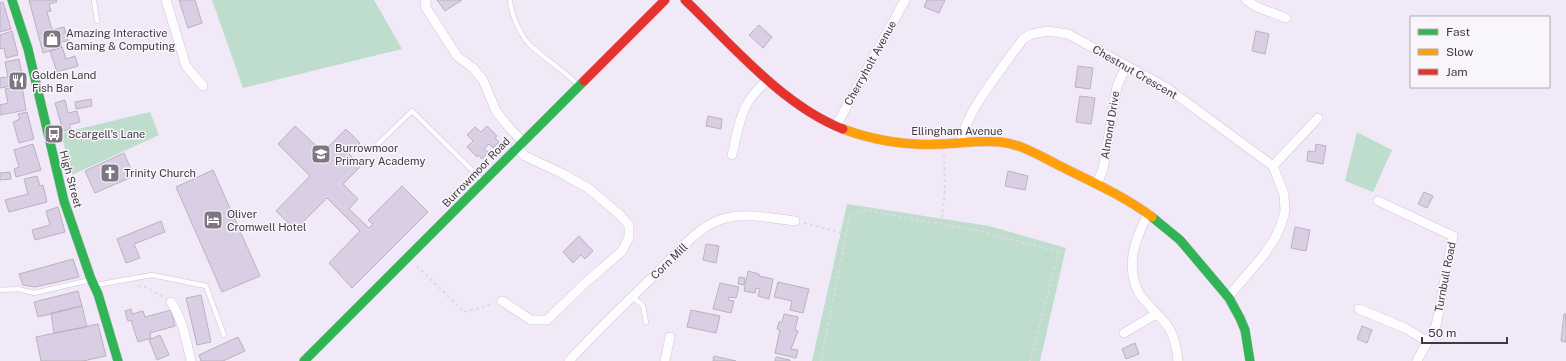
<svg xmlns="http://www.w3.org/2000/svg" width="1566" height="361" viewBox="0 0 1566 361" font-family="'Public Sans',sans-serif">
<rect width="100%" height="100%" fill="#f1e9f8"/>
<path fill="#bfddcd" d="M212 0H374L402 49 243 88Z
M150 112 159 135 72 175 61 133Z
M1357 132 1392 150 1373 192 1345 181Z
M847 204 989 226 1066 248 1040 361H812Z"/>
<path fill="#dacee4" stroke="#b8b2bd" d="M29 0H56L57 2 49 4 51 11 47 12 52 30 64 27 68 41 61 42 62 47 43 53Z
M179 0H195L202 23 188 28Z
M437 0H462L445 11Z
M927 0H945L939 13 924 7Z
M3 2 11 29 0 32V3Z
M759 25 772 37 763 48 749 35Z
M12 31 18 55 6 58 4 48 0 49V35Z
M1256 31 1269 34 1265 54 1252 51Z
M62 47 66 59 75 56 78 66 57 72 50 51Z
M19 59 24 84 0 88V78L8 77 5 62Z
M1078 66 1093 68 1090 89 1075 87Z
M22 86 26 110 0 115V105L8 103 5 89Z
M1080 96 1095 98 1091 124 1076 122Z
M91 99 92 106 76 109 75 102Z
M65 100 68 113 77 111 80 122 69 125 71 129 63 131 55 103Z
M27 112 34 139 19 143 13 122 20 119 18 114Z
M708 116 722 119 721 129 706 126Z
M295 126 323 152 346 129 360 143 349 154 361 166 343 184 358 199 349 209 369 228 373 224 368 220 402 186 428 212 352 288 329 263 360 231 327 198 295 230 276 211 310 176 278 144Z
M487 126 497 136 495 138 499 142 493 148 489 144 484 149 488 152 482 159 478 155 477 157 467 147 473 141 467 135 475 127 481 132Z
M33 144 41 170 16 177 14 169 19 167 14 150Z
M1316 144 1326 146 1323 164 1307 161 1308 151 1315 152Z
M124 153 134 176 95 193 85 171Z
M213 170 260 276 222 292 176 187Z
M1008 171 1028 176 1025 190 1005 186Z
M10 172 11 179 0 180V173Z
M37 176 40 186 43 185 47 202 9 212 5 200 28 194 24 179Z
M1424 192 1433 196 1427 208 1418 204Z
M58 207 65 232 35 240 32 230 50 225 46 211Z
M161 221 165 232 134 244 140 258 126 263 117 239Z
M1295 227 1310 230 1306 251 1291 248Z
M579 236 593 251 585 259 581 255 573 263 563 252Z
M706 244 719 246 716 263 703 260Z
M73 259 79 277 35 287 23 285 19 274Z
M748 271 759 274V276L773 279 769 299 758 296 760 289 756 288 755 293 744 291Z
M739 277 745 278 744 285 738 284Z
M778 282 809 289 803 313 790 310 792 301 774 297Z
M720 283 739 287 736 298 729 297 728 300 734 301 731 313 713 309Z
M78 291 82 306 38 317 34 302Z
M201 295 211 342 197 345 186 298Z
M82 306 87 327 54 333 51 313Z
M131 309 132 314 143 311 145 317 171 310 175 326 150 333 151 338 138 342 131 320 128 321 125 311Z
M691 310 720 316 716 333 687 327Z
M784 314 798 317 795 330 798 331 791 349 798 350 796 358 775 353 780 330 777 329 779 322H782Z
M1564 314H1566V342L1561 341Z
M98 324 106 356 83 361H41L36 337Z
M1362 326 1372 330 1367 343 1357 339Z
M160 335 169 355 157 360 149 340Z
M238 337 245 351 223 361H201L199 355Z
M1135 343 1139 354 1126 359 1122 349Z
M714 356 736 361H713Z
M776 357 790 360V361H775Z"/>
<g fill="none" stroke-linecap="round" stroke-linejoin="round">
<defs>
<path id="lane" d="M94 0 97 21
M510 0C511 15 521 37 532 47 547 60 563 70 577 84
M378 144 412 111 483 181
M96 285 152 275 206 286 224 335
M0 290 18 289 34 293 90 280
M632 296 643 306 646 322"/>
<path id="street" d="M166 0 186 66 203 86
M426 0 425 6 457 56 473 68 483 80 496 111 506 124 522 141
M1246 0 1257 7 1286 18
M836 126 905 0
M961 142C965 112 1005 65 1023 39L1032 34 1048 31 1068 34 1167 88 1273 166 1284 194 1285 211 1281 225 1274 240 1263 256 1229 296
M732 155C740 122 740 103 768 80
M1273 166 1318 118
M1097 184 1103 169 1117 86 1126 67
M1378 201 1453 236 1436 326 1417 361
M1148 214C1135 239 1125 266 1139 293 1147 306 1161 316 1169 328 1175 338 1177 350 1178 361
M502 301 531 320H547L584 284 622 251 629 237V225L619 214 588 188 561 173 525 156 516 147
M171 302C183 320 186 340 191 361
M1359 309 1405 328 1428 342
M1124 333 1156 314
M569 361C600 327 633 296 666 264 681 249 697 229 717 221 741 211 770 218 795 221
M665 361 670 337"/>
<path id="fast" d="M12 0 28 49 64 201 91 279 98 294 118 361
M1152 217 1180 240 1229 298 1240 318 1245 330 1250 361
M304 361 584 81"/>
<path id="slow" d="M843 129C875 141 911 146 945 144 963 143 981 140 1000 142 1022 144 1042 157 1062 167 1092 182 1124 196 1152 217"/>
<path id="jam" d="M685 0C731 44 783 106 843 129
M584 81 665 0"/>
</defs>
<use href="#lane" stroke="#cdc7d3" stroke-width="5.5"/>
<use href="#street" stroke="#cdc7d3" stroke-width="10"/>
<use href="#fast" stroke="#cdc7d3" stroke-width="10"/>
<use href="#slow" stroke="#cdc7d3" stroke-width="10"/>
<use href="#jam" stroke="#cdc7d3" stroke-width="10"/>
<path stroke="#dcdade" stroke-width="2" stroke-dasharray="3 3" stroke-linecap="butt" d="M804 223 846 234
M941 224 945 189 944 155
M417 266 464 312 493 304
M138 286 146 287 163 297
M821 361 850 216 865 210 984 232 1059 252 1030 361"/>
<use href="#lane" stroke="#fdfcfe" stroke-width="4.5"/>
<use href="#street" stroke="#fdfcfe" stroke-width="9"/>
<use href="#fast" stroke="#30b455" stroke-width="9"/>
<use href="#slow" stroke="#ff9f0a" stroke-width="9"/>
<use href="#jam" stroke="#e5322d" stroke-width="9"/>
</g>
<defs>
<symbol id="shop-square" viewBox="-11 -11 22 22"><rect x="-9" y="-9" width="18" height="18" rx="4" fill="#7d7782" stroke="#f9f6fb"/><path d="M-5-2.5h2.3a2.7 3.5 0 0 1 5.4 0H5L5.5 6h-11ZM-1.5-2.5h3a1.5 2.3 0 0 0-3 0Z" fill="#fff"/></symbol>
<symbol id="restaurant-square" viewBox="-11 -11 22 22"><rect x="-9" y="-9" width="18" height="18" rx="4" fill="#7d7782" stroke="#f9f6fb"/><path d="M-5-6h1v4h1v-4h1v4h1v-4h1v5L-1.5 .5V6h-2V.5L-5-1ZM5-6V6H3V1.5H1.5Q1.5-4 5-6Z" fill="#fff"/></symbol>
<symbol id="bus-square" viewBox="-11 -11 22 22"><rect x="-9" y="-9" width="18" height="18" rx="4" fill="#7d7782" stroke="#f9f6fb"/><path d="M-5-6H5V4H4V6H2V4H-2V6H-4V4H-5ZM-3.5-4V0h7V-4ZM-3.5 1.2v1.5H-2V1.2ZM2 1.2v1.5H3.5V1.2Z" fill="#fff"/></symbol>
<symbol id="school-square" viewBox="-11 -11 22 22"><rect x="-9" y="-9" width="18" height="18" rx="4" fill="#7d7782" stroke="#f9f6fb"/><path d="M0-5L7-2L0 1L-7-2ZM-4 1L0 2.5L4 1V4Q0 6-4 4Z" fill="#fff"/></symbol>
<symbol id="church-square" viewBox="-11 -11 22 22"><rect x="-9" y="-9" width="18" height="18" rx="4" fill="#7d7782" stroke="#f9f6fb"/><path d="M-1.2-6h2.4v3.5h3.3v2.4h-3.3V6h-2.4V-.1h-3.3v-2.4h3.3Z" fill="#fff"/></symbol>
<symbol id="hotel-square" viewBox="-11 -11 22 22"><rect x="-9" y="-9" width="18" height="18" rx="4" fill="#7d7782" stroke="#f9f6fb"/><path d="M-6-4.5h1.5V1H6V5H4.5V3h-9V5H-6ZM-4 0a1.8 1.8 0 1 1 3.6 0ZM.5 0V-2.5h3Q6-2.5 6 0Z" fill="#fff"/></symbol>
</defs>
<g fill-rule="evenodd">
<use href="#shop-square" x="41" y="28" width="22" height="22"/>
<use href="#restaurant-square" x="7" y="70" width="22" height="22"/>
<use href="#bus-square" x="43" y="123" width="22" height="22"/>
<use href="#school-square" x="310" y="143" width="22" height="22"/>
<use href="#church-square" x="99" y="162" width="22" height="22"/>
<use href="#hotel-square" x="202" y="209" width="22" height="22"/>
</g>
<g text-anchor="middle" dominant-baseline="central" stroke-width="3" stroke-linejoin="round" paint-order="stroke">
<g font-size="11" fill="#3f3943" stroke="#f9f6fb" text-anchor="start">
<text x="66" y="33">Amazing Interactive<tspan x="66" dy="13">Gaming &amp; Computing</tspan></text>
<text x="32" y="75">Golden Land<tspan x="32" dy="13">Fish Bar</tspan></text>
<text x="68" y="134">Scargell's Lane</text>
<text x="335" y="148">Burrowmoor<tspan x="335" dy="13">Primary Academy</tspan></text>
<text x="124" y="173">Trinity Church</text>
<text x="227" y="214">Oliver<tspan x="227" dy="13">Cromwell Hotel</tspan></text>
</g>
<g font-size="11" fill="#3f3943" stroke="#f9f6fb">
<text transform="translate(870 63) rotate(-61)">Cherryholt Avenue</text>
<text transform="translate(1135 72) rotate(30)">Chestnut Crescent</text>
<text transform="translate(1110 125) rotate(-81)">Almond Drive</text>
<text x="957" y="131">Ellingham Avenue</text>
<text transform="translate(476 172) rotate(-46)">Burrowmoor Road</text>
<text transform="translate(71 179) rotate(75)">High Street</text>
<text transform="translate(669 261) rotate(-44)">Corn Mill</text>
<text transform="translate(1445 277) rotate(-79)">Turnbull Road</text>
</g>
</g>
<rect x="1410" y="16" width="140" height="72" fill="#f9f6fb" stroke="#afaab1"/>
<rect x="1418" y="29" width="20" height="6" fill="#30b455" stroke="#afaab1"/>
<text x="1446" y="36" font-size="12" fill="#3f3943">Fast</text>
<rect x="1418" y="49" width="20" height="6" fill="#ff9f0a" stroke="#afaab1"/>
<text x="1446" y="56" font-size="12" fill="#3f3943">Slow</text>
<rect x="1418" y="69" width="20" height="6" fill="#e5322d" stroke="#afaab1"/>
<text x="1446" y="76" font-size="12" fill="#3f3943">Jam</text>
<path d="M1422 337v6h85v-6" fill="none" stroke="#3f3943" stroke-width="2"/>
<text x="1428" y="337" font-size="12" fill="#3f3943" stroke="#f9f6fb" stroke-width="3" paint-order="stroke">50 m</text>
</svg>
